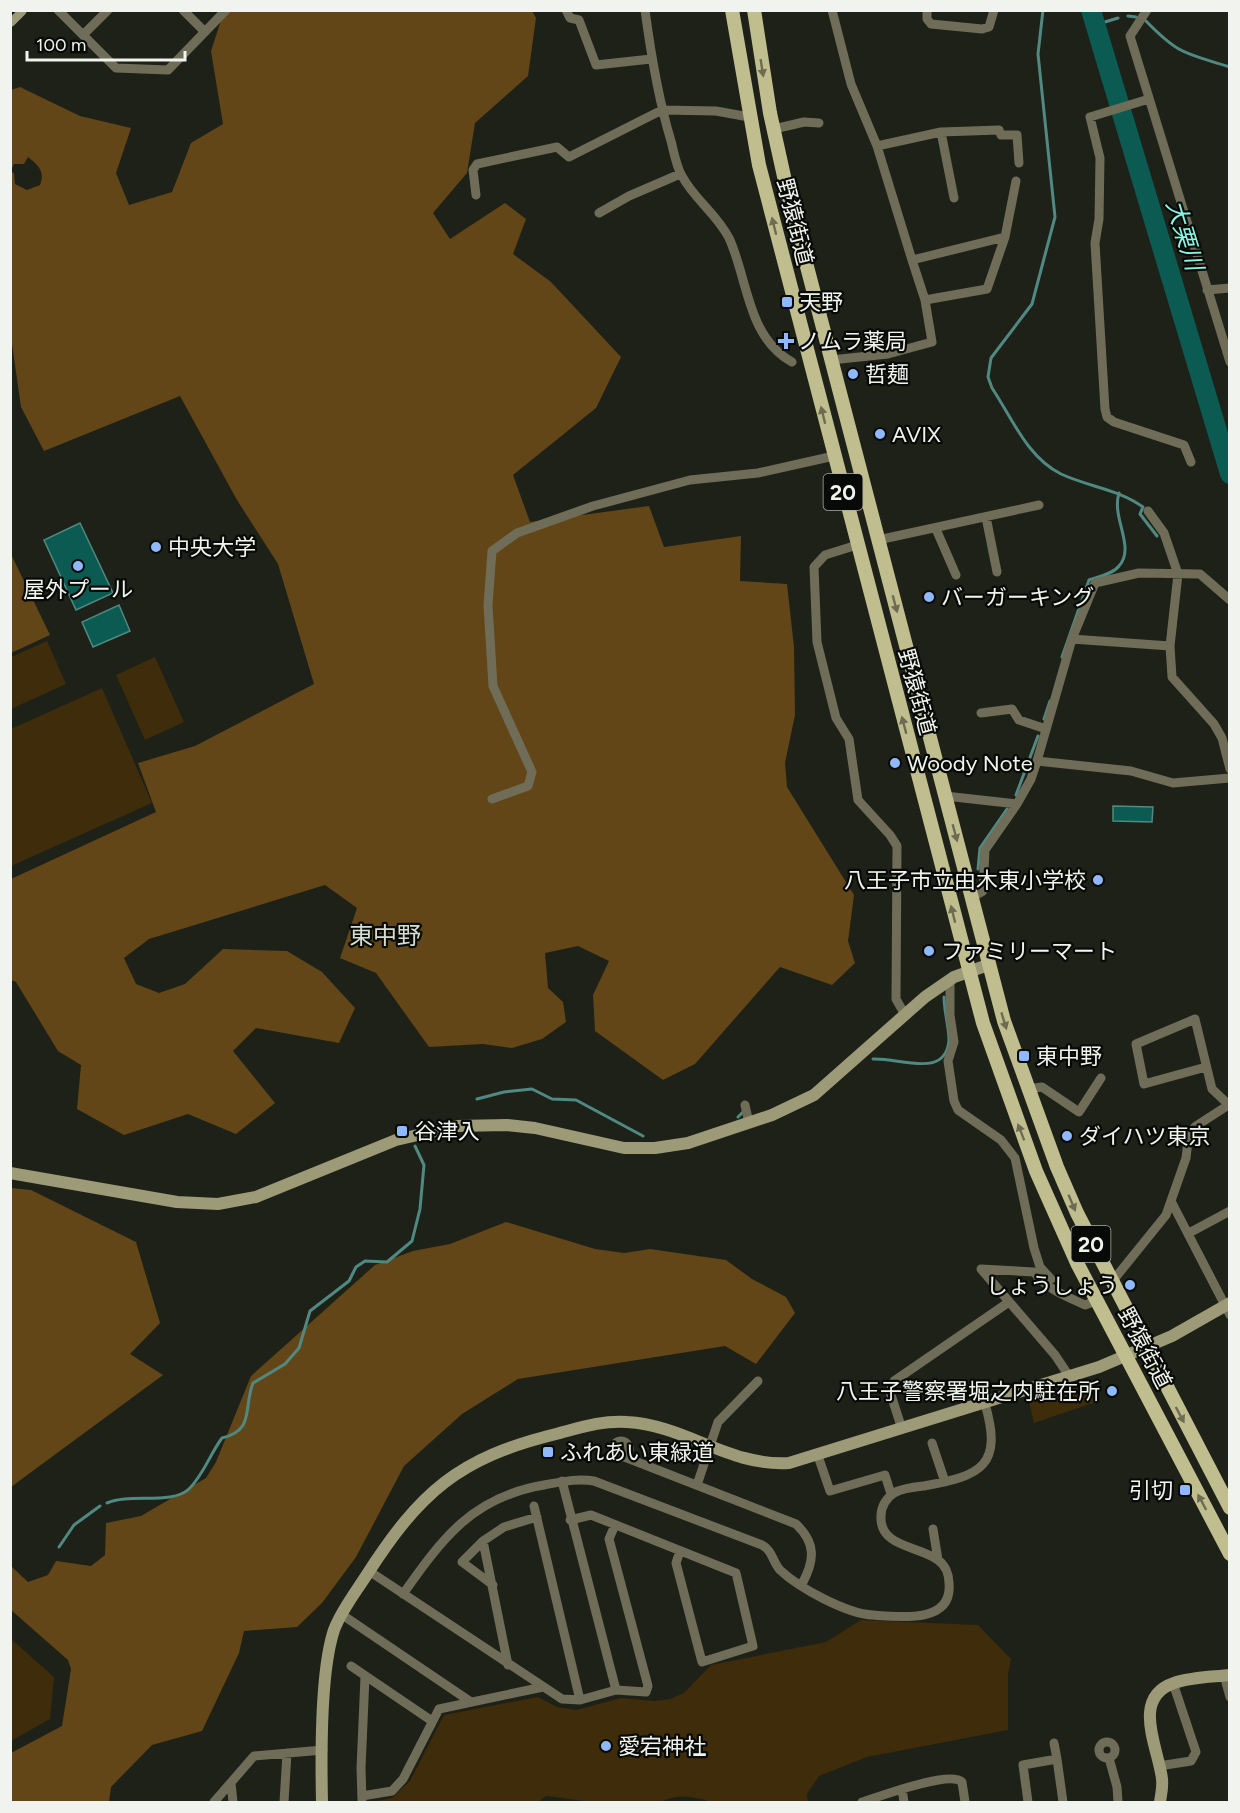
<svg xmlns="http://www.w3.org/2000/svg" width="1240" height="1813" viewBox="0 0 1240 1813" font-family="Figtree,'Noto Sans JP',sans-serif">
<rect width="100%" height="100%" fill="#1d2118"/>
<path fill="#3e2c0b" d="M47 641 66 684 11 709V657Z
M155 657 184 722 145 740 116 675Z
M102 688 152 803 11 866V729Z
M1092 1382 1099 1401 1034 1423 1029 1402Z
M861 1620 978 1625 1011 1659 1008 1674V1730L867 1757 819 1776 807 1794 808 1802H711C695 1796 675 1794 660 1802H593L546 1796 538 1802H372L392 1798 410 1781 444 1715 538 1697 557 1707 576 1710 621 1698 655 1701 670 1699 684 1693 711 1665 826 1642Z
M10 1638 54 1677 50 1719 11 1741Z"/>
<path fill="#624617" d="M224 11H532L536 18 528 76 475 123 467 173 433 213 450 239 505 203 526 219 513 254 551 282 621 357 596 408 513 475 530 522 649 506 664 547 741 536 740 581 787 584 794 647 795 715 785 763 787 787 854 895 848 941 855 963 832 985 780 967 695 1064 663 1080 595 1031 593 995 609 961 578 946 545 953 548 988 563 1002 566 1022 542 1039 512 1048 483 1044 429 1047 376 973 340 958 357 908 325 885 149 939 124 958 136 984 159 993 185 984 223 949 287 951 322 972 355 1008 339 1043 256 1028 233 1051 275 1103 236 1134 188 1114 124 1135 77 1109 81 1065 58 1051 16 982 11 980V879L156 812 138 763 195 746 314 684 278 564 237 500 180 396 44 451 21 407 10 330 11 172 14 173 15 184 27 190 40 185C45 171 39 166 28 157L24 164H14L11 170V90L20 87 80 116 131 128 116 173 129 205 172 192 191 143 223 124 211 51Z
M10 552 50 635 11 653H10Z
M11 1188 31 1190 136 1242 160 1323 130 1354 163 1375 11 1487Z
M506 1222 595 1249 624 1253 650 1249 726 1260 752 1279 786 1297 795 1313 756 1364 725 1346 518 1379 462 1414 404 1466 356 1557 322 1603 297 1627 244 1631 239 1653 202 1731 152 1745 111 1787 109 1802H11V1753L62 1726 71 1669 68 1660 11 1610V1566L28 1582 48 1575 56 1561 91 1566 105 1555 106 1523 141 1516 206 1478 216 1462 251 1376 375 1265 413 1251 450 1244Z"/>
<path fill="#0b5b52" stroke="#508981" stroke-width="1.5" d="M80 523 113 593 76 610 44 540Z
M119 605 130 631 93 647 82 622Z
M1113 806 1153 807 1152 822 1113 821Z"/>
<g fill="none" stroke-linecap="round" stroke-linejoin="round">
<path stroke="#508981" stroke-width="3" d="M1043 10 1038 54 1055 217 1032 304 991 358 988 377 992 388C1012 418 1027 457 1061 474 1089 487 1118 489 1143 507L1140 514 1157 536
M1128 16 1136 17
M1146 21C1180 56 1186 53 1230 67
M1095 25 1118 18
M1062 657 1089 580C1098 577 1113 574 1119 566 1136 547 1111 518 1119 493
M1044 719 1050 701
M1016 795 1038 736
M978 869 980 848 1007 809
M873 1059C898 1057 946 1080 949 1040 949 1027 944 1011 944 997
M477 1099 504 1092 532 1089 552 1099 576 1100 643 1136
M738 1117 745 1110
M107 1503C130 1493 172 1505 189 1489 204 1474 210 1454 222 1438 255 1430 243 1409 253 1383L285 1364 299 1348 310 1311 349 1281 356 1267 365 1261 387 1262 412 1241 420 1209 424 1165 415 1146
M59 1547 74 1525 100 1506"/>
<path stroke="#0b5b52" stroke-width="20" d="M1091 10 1230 474"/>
<path stroke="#6f6d57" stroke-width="9" d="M58 10 116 68 168 70 226 10
M183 10 205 32
M566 10 570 18 579 20 596 65 651 59
M645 10C651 55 658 98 671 141 674 152 676 166 682 176 694 199 717 214 729 238 748 279 747 337 792 362
M927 10V19L931 24 982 29 989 27 994 10
M1147 10 1130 36 1230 362
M83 35 108 10
M1149 99 1090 117 1100 158 1099 219 1095 243 1105 409 1107 417 1114 422 1184 445 1191 462
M774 129 804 122 819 123
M941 132 954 198
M877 146 941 132 999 130 1001 135H1017L1019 163
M476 195 473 170 477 164 557 147 569 157 662 110 716 111 749 117
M599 213 629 196 680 174
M912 260 1005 237
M1207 290 1230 288
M925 300 987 289 1005 237 1016 181
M831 360 888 354 932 342 925 300 912 260 877 146 851 84 832 10
M1148 511 1164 533 1178 574 1170 646 1172 677 1214 724 1222 738 1230 769
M986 517 997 572
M936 529 956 575
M878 540 1039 505
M857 545 825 555 814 567 817 642 836 718 849 739 858 800 890 835 897 846 896 999 904 1013
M1072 639 1170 646
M981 713 1012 709 1019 720 1046 729
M1037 761 1072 639 1095 583 1139 573 1200 574 1230 600
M945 796 1017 804 1031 779 1037 761 1131 771 1173 783 1230 778
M492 799 528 786 532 772 493 686 488 605 492 551 517 533 593 506 690 480 758 473 834 456
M971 898 983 891 985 850 1017 804
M950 980V1015L954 1042 948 1061 954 1101 958 1110 1001 1140 1015 1158 1034 1248 1040 1267 1051 1279
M1206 1067 1144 1084 1136 1044 1195 1019 1212 1089 1228 1104
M1028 1089 1042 1087 1079 1112 1101 1078
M745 1105 749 1123
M1171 1201 1230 1315
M1189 1233 1230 1211
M1111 1283 1166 1215 1186 1158 1189 1133 1196 1126 1230 1104
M1069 1376 1055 1355 981 1269 1034 1272C1046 1289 1066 1296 1085 1305L1096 1301
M902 1429 890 1392 894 1381 1009 1302
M613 1449a8 8 0 1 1 16 0a8 8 0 1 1-16 0Z
M932 1443 945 1482
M622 1456 796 1524C816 1543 815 1560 802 1584
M818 1456 830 1491 885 1475 891 1494
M562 1481 616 1690
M697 1485 718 1422 758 1381
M534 1506 580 1700
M570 1520 591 1515 736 1573 753 1646 702 1662 676 1563 680 1551
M933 1529 938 1560
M483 1541 462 1562 493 1585
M369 1571 562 1699 580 1700 616 1690 646 1692 648 1686 609 1539 615 1525
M403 1594C442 1539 472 1497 544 1485 561 1482 577 1478 594 1481L762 1545C773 1551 772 1561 780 1570 799 1588 847 1614 873 1615 899 1617 953 1624 949 1583 949 1574 945 1565 938 1560 919 1546 879 1547 881 1516 881 1507 886 1498 894 1493 903 1488 914 1487 924 1486 982 1476 1003 1465 985 1404
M341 1614 471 1702
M508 1665 483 1541 504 1527 537 1517
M351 1666 432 1721
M1224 1675 1230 1697
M1099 1750a8 8 0 1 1 16 0a8 8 0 1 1-16 0Z
M1054 1743 1057 1759
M1109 1758 1117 1787 1118 1802
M1159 1766 1191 1761 1196 1752 1173 1683
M231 1783 233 1802
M902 1789 904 1802
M362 1796 392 1791 403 1779 439 1709 543 1687
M362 1800 361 1768 365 1677
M214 1802 254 1756 323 1750
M284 1802 287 1753
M862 1802C879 1797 949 1770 962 1782L965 1802
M1028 1802 1023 1765 1057 1759 1063 1802"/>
<path stroke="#9d9a77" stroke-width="12" d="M10 21 21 10
M10 1173 177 1202 218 1204 256 1197 396 1140 457 1126 507 1125 535 1128 624 1148H655L688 1143 772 1115 814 1095 925 997 954 977 988 965
M322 1802C321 1757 320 1672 334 1630 341 1611 355 1593 366 1576 420 1492 458 1458 556 1434 579 1428 603 1420 627 1422 685 1425 730 1467 789 1463L1099 1367 1172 1336 1230 1303
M1160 1802C1161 1795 1163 1787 1162 1779 1159 1749 1130 1698 1174 1683 1191 1677 1212 1677 1230 1675"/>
<path stroke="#c0bd8f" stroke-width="14" d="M732 10 759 165 983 1023 1036 1171 1077 1263 1230 1554
M754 10 770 113 787 190 1004 1021 1057 1167 1077 1213 1230 1508"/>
<defs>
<path id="rail" d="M10 15 15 10"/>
</defs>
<use href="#rail" stroke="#7e817a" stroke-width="5"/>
<use href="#rail" stroke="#080a07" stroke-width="3" stroke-dasharray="9" stroke-linecap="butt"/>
</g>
<defs><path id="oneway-solid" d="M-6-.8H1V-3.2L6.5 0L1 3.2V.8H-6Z" transform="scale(1.5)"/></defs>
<g fill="#6d6c52">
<use href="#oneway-solid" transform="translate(762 68) rotate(81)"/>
<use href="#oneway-solid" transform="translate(774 226) rotate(-104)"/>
<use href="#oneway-solid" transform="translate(823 415) rotate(-104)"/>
<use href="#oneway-solid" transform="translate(895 604) rotate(75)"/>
<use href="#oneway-solid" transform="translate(904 725) rotate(-105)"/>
<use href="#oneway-solid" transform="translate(955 833) rotate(75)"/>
<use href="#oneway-solid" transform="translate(953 914) rotate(-104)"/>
<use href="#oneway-solid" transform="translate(1004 1021) rotate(73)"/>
<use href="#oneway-solid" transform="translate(1021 1132) rotate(-111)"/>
<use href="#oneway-solid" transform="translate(1072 1203) rotate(67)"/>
<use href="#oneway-solid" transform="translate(1180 1415) rotate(62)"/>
<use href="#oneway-solid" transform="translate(1202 1502) rotate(-118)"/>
</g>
<g fill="#8fb8fd" stroke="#080a07" stroke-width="2">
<rect x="781" y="296" width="12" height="12" rx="3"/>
<path d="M783 332h6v6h6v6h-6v6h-6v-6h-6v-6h6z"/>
<circle cx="853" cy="374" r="6"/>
<circle cx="880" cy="434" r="6"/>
<circle cx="156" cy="547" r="6"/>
<circle cx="78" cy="566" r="6"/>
<circle cx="929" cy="597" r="6"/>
<circle cx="895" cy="763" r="6"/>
<circle cx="1098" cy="880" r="6"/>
<circle cx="929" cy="951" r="6"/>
<rect x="1018" y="1050" width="12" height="12" rx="3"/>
<rect x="396" y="1125" width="12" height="12" rx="3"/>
<circle cx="1067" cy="1136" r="6"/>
<circle cx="1130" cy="1285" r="6"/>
<circle cx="1112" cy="1391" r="6"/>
<rect x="542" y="1446" width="12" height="12" rx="3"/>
<rect x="1179" y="1484" width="12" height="12" rx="3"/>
<circle cx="606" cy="1746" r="6"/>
</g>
<g text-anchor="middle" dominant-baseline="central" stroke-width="4.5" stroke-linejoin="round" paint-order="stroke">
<g fill="#080a07" stroke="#abaea9" stroke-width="1.5">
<rect x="823.5" y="474" width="39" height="36" rx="4.5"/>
<rect x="1071.5" y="1226" width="39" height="36" rx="4.5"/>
</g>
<g font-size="21" font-weight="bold" fill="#f1f4ee">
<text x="843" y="492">20</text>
<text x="1091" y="1244">20</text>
</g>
<g font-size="22" fill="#f1f4ee" stroke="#080a07">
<text transform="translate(795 222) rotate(76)">野猿街道</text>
<text transform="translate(917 692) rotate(75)">野猿街道</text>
<text transform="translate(1145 1348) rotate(62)">野猿街道</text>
</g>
<g font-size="22" fill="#f1f4ee" stroke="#080a07" text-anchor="start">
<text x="799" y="302">天野</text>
<text x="798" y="341">ノムラ薬局</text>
<text x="865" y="374">哲麺</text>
<text x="892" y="434">AVIX</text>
<text x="168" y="547">中央大学</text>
<text x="78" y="589" text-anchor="middle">屋外プール</text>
<text x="941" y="597">バーガーキング</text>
<text x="907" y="763">Woody Note</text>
<text x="1086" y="880" text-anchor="end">八王子市立由木東小学校</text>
<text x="941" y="951">ファミリーマート</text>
<text x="1036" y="1056">東中野</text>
<text x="414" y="1131">谷津入</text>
<text x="1079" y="1136">ダイハツ東京</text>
<text x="1118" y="1285" text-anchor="end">しょうしょう</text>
<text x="1100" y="1391" text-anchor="end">八王子警察署堀之内駐在所</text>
<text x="560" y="1452">ふれあい東緑道</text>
<text x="1173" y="1490" text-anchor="end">引切</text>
<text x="618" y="1746">愛宕神社</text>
</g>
<g font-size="24" font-style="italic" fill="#8bf5e4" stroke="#080a07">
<text transform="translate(1185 235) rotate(73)">大栗川</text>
</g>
<g font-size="24" fill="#d6dcd1" stroke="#080a07">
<text x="385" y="935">東中野</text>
</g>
</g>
<rect width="1240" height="1813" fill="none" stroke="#f1f4ee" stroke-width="24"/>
<path d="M27 51v9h158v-9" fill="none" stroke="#f1f4ee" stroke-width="3"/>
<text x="36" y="51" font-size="18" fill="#f1f4ee" stroke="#080a07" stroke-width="4.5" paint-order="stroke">100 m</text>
</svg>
